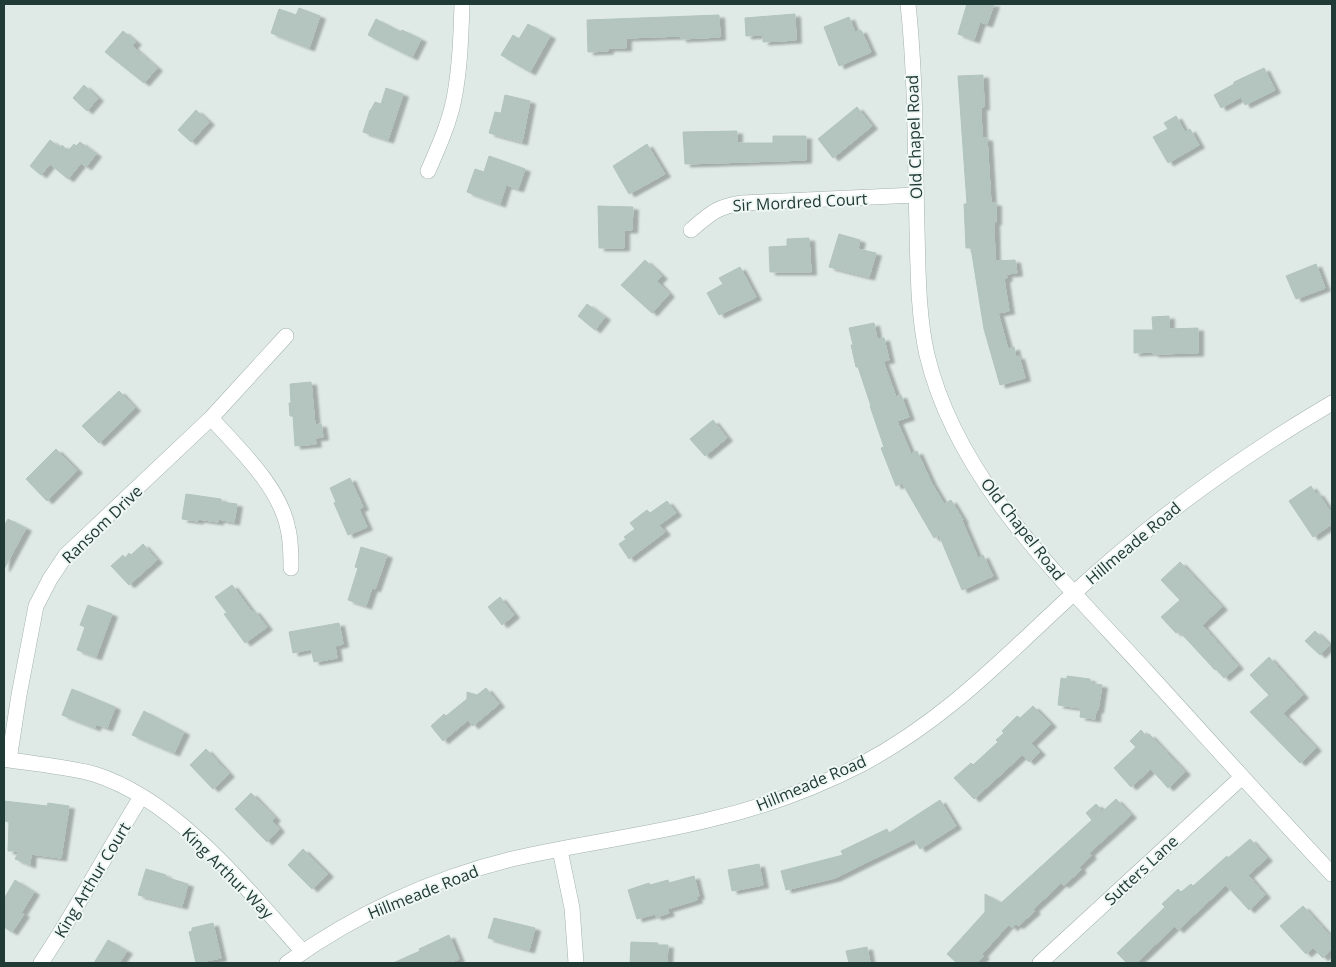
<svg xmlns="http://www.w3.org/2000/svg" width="1336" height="967" viewBox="0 0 1336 967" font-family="'Open Sans',sans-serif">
<defs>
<filter id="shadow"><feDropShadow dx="5.5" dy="3" stdDeviation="1" flood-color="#0004"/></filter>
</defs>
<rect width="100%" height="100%" fill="#dfeae6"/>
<path fill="#b4c5bf" stroke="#b2c4be" filter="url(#shadow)" d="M967 4H994L987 24 980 22 974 40 958 34Z
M299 8 320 16 309 48 271 33 279 9 296 15Z
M795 14 796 40 763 42V35L746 36 745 18Z
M719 15 720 37 681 39V36L626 38V48H608V51L588 52 587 20Z
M849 17 855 32 861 30 871 52 839 66 824 27Z
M376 19 401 32 402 30 421 39 412 57 368 35Z
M528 24 550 36 530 72 501 55 513 35 519 39Z
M123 31 136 42 132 46 157 68 144 83 105 52Z
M1264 68 1275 90 1245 105 1241 97 1221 108 1214 95 1234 84V82Z
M983 75 984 107H981L982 138H987L991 203H996V222H994L995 261 1015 260 1017 273 1006 274 1007 278 1004 279 1009 311 998 313 1008 349 1014 347 1016 357 1019 356 1025 378 1000 385 984 329 971 248H966L964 204H967L958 76Z
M84 85 98 98 87 111 73 98Z
M386 88 403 94 388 140 363 132 370 110H371L375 102 381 104Z
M505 95 530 101 522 142 489 133 495 112 501 113Z
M857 107 872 126 833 158 818 139Z
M196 110 209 122 191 142 178 130Z
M1176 116 1185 132 1190 129 1199 145 1168 163 1153 137 1168 129 1164 123Z
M737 131V143H773V136H806V160L685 164 683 132Z
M50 140 60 148 62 145 68 151 74 144 76 146 80 142 96 154 86 167 81 163 68 179 50 164 41 175 30 166Z
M647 144 665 174 629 194 613 166Z
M489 156 525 169 518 189 506 185 500 204 467 192 475 169 484 172Z
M598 206 633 207 632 230H624V248H599Z
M839 234 860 240 858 249 876 253 869 277 829 267Z
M809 238 811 272H770L769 247 787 246V239Z
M645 260 662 276 657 281 669 294 652 313 621 285Z
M1316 264 1325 288 1296 299 1286 276Z
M740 267 756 297 719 315 707 293 723 284 719 278Z
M587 304 605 317 595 330 578 316Z
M1169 316V329L1198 328V353L1153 354V352L1134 353V330H1153L1152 317Z
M874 323 877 339 884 338 889 360 883 361 896 397 901 395 909 417 897 421 911 454 917 451 931 482 944 504 951 500 963 520 962 521 978 558 983 555 993 576 962 590 939 535 934 538 902 483 896 486 881 448 884 447 870 406H871L858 367H856L851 345H853L849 328Z
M311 382 315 425 321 424 323 437 315 438 316 444 295 446 293 416H290L289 403H291L290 384Z
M119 391 135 408 99 443 82 426Z
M713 420 727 438 705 456 690 439Z
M56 449 77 470 47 501 26 479Z
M350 478 363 507 359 509 367 527 348 535 334 503 336 502 330 488Z
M1311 486 1316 494 1318 493 1332 514V524L1313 537 1289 501Z
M186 494 221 499V502L237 504 234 522 218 519V522L198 519V521L182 519Z
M667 501 676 513 659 525 665 532 629 559 619 544 626 539 624 537 635 529 630 523 647 510 650 513Z
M8 519 26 528 4 569V526Z
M143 544 157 560 129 585 111 566 123 555 125 558 129 553 131 555Z
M361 547 387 555 375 589 372 588 366 606 348 600 358 568 355 567Z
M1180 562 1222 607 1202 625 1238 666 1224 678 1216 669 1215 670 1179 631 1176 633 1161 617 1180 600 1161 580Z
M232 585 252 612 254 610 267 627 245 643 224 614 227 613 215 597Z
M500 597 514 615 502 625 488 607Z
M88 605 112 614 96 657 77 650 85 627 80 625Z
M339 623 343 644 335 646 337 658 314 662 311 649 293 653 289 632Z
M1315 631 1330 645 1320 655 1305 641Z
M1269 657 1303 695 1283 713 1316 748 1300 763 1250 712 1269 695 1250 675Z
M1067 676 1090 679V683L1102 685 1098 710H1096L1095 719 1080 717 1081 708 1058 705 1061 678 1067 679Z
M486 688 499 704 473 726 468 720 443 741 431 726 444 714 446 716 467 699V692L477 695Z
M72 689 115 707 107 728 96 724 95 728 62 715Z
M1033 706 1051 724 1031 743 1040 752 1029 762 1022 755 974 799 954 778 971 763 973 765 998 742 996 740 1004 733 1002 731 1017 716 1020 718Z
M144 711 184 732 174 753 132 735Z
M1141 730 1147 737 1149 734 1185 772 1168 788 1151 769 1131 787 1114 768 1136 747 1130 741Z
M206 749 229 774 213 789 190 765Z
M251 793 275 818 272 821 279 829 267 842 235 809Z
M1116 799 1131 815 1089 853 1091 856 1079 867 1081 870 1064 885 1061 883 1054 890 1033 909 1035 911 1018 926 1016 924 1012 928 1009 924 982 954 984 956 977 963H957L947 954 985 912V894L1001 903 1092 820 1086 813 1096 804 1103 811Z
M940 800 956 826 920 849 914 839 835 878 786 890 781 871 843 855 841 851 887 829 889 833Z
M4 801 47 806 48 803 69 806 61 858 31 854 30 865 15 859 19 851H8L9 822 4 821Z
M1250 839 1267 858 1248 875 1265 895 1249 910 1226 885 1178 930 1175 926 1136 963H1127L1117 953 1165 907 1162 904 1178 889 1181 892 1191 884 1193 886 1227 856 1228 858Z
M303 849 328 874 312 889 288 865Z
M759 864 763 885 732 891 728 870Z
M146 869 166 875 165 877 188 884 182 906 138 895Z
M694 876 699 896H696L697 900 667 909 669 913 656 917 655 914 637 919 628 890 649 883 650 885 668 880 669 883Z
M15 880 34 892 21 913 24 914 12 932 4 927V899Z
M1303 906 1332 938V949L1323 958 1313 948 1306 954 1280 926Z
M494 918 535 928 529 950 488 938Z
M213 923 221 958 196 963 189 932 192 931V928Z
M449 935 459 959 449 963H393L420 951 419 949Z
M108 940 127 951 119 963H94Z
M631 942 658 943V945H668L667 963H630Z
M867 947 870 963H849L846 951Z"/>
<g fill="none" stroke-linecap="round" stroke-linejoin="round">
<defs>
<path id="minor" d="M908 4C916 78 915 154 917 228 918 270 918 315 927 355 957 481 1062 579 1146 671 1208 739 1269 807 1332 874
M428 171C438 148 449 124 454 99 460 68 461 36 462 4
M691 230C711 213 716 207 742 203L916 195
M211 418C239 449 280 487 288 529 291 541 291 555 291 568
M4 759C34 764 64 766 94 774 177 800 247 889 303 952
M9 760 19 695 36 606 50 579 66 555 211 418 286 336
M560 850 572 908 576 963
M41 963C77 909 107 852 141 797
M1040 963 1242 777"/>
<path id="tertiary" d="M287 963C354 915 431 879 512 859 576 844 643 836 708 820 761 808 813 789 862 764 947 719 1004 657 1074 593 1153 520 1240 457 1332 403"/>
</defs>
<use href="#minor" stroke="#a2b2ad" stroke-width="16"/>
<use href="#tertiary" stroke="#a2b2ad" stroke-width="16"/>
<use href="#minor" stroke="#fff" stroke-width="15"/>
<use href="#tertiary" stroke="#fff" stroke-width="15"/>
</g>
<g text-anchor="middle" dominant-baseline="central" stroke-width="4" stroke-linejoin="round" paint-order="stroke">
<g font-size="16" fill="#203a35" stroke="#eff7f4">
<text transform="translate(914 137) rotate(-92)">Old Chapel Road</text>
<text transform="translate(800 202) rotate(-3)">Sir Mordred Court</text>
<text transform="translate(102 524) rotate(-44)">Ransom Drive</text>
<text transform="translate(1023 529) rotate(52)">Old Chapel Road</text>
<text transform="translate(1133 543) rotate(-40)">Hillmeade Road</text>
<text transform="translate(811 783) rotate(-23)">Hillmeade Road</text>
<text transform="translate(1141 870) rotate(-43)">Sutters Lane</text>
<text transform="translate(228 873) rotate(45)">King Arthur Way</text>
<text transform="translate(92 880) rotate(-59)">King Arthur Court</text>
<text transform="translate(423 892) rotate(-22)">Hillmeade Road</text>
</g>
</g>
<rect width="1336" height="967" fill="none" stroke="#203a35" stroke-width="10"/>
</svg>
